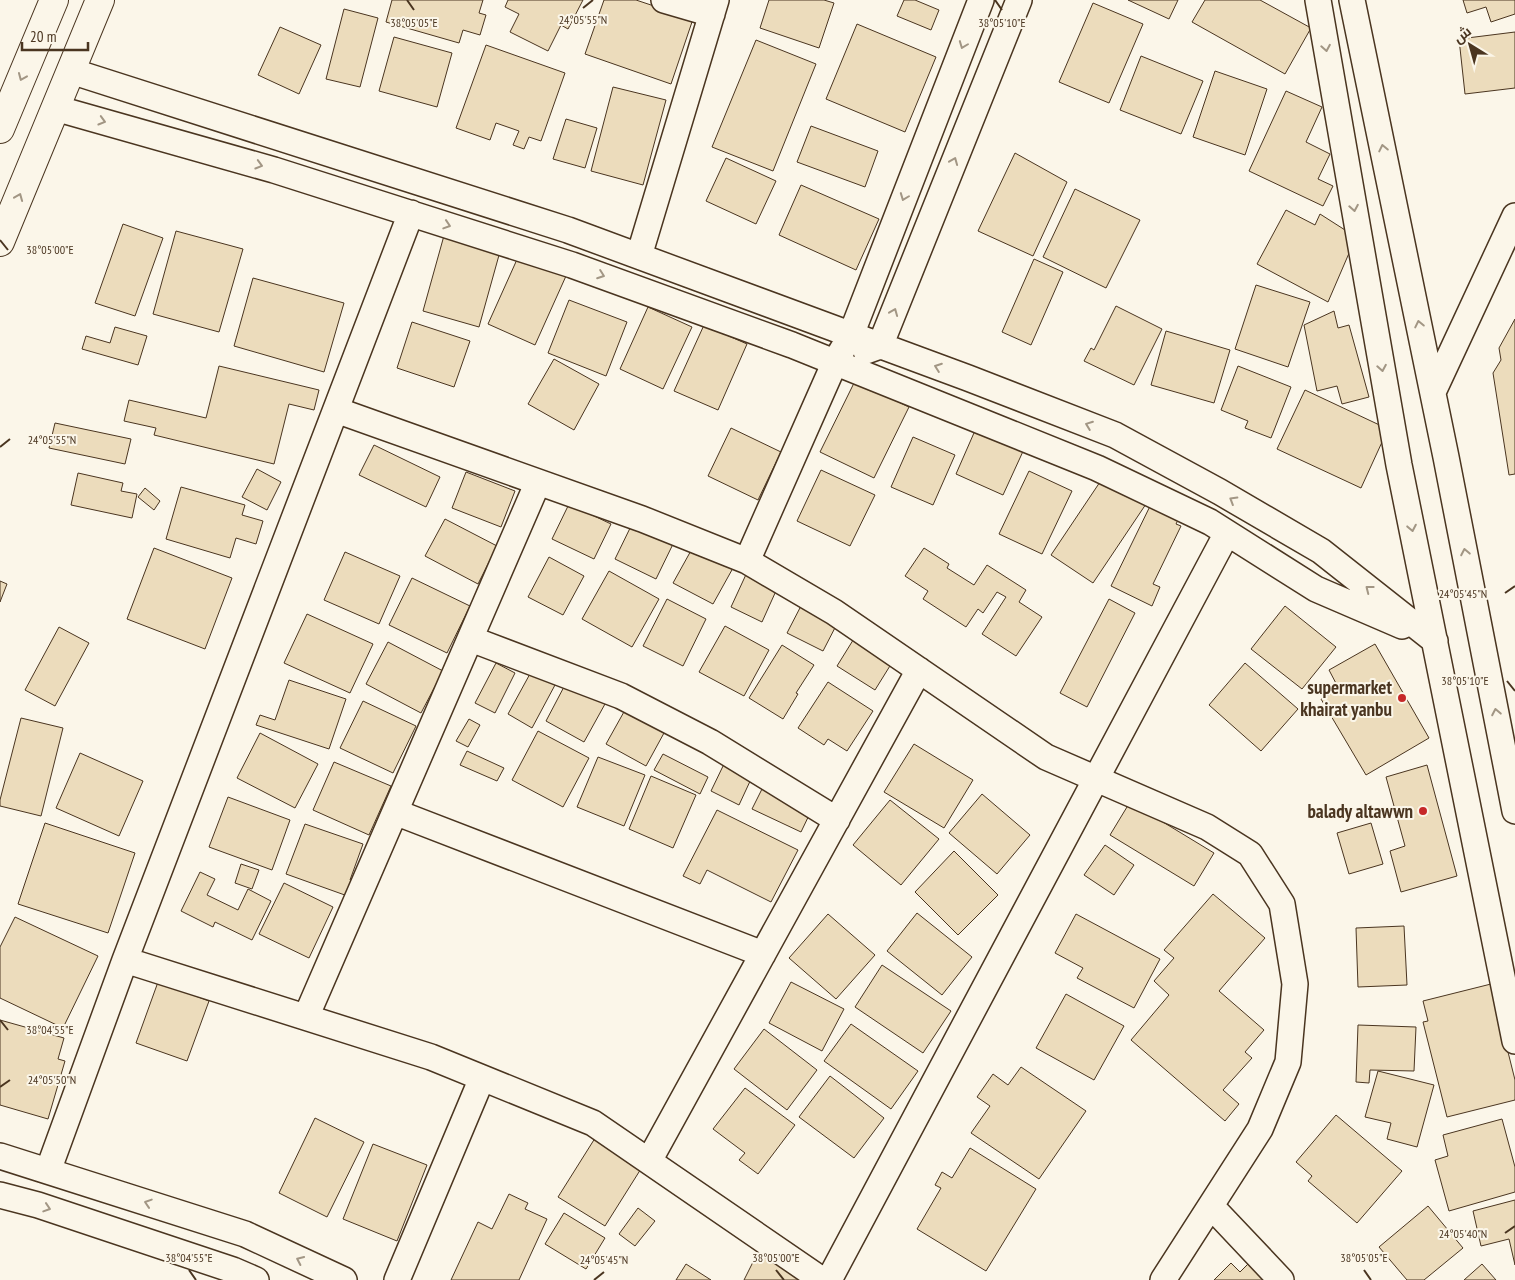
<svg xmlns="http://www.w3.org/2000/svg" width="1515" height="1280" viewBox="0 0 1515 1280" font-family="'PT Sans Narrow',Cairo,sans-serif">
<rect width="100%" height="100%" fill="#fbf6e9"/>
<path fill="#ecdcbc" stroke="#4a3520" d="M392 0H483L479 13 486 15 480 35 463 30 459 43 386 22Z
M508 0H583L568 29 561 25 548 51 510 32 519 14 505 7Z
M604 0H636L693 19 671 84 585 54Z
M769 0H824L834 3 819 48 760 28Z
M904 0H915L939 10 931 30 897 16Z
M1128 0H1178L1169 19Z
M1205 0H1260L1311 28 1285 74 1192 22Z
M1463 0H1515V14L1491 22 1486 7 1467 13Z
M1093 3 1143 24 1109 103 1059 82Z
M344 9 378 18 360 87 326 79Z
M857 24 936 57 905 132 826 99Z
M280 27 321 45 299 94 258 75Z
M1515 32V88L1465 94 1459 39Z
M394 37 452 53 437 107 379 91Z
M756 40 816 64 773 171 712 147Z
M486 45 565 73 541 141 529 137 524 149 513 145 519 131 496 123 490 140 456 128Z
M1141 56 1203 81 1181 134 1120 110Z
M1215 71 1267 89 1245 155 1193 137Z
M613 87 666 100 643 185 591 171Z
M1286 91 1322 107 1306 142 1330 154 1318 179 1333 186 1323 206 1249 171Z
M566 119 597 128 585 168 553 159Z
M811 126 878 151 865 187 797 162Z
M1015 153 1067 182 1033 256 978 231Z
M726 158 776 181 756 224 706 201Z
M801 185 879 219 856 270 779 235Z
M1075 189 1140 220 1106 288 1043 257Z
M1286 210 1315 225 1320 214 1356 237 1328 302 1257 264Z
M123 224 163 238 135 316 95 303Z
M176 231 243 249 219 332 153 314Z
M445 232 501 248 479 327 423 311Z
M519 255 566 276 535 345 488 324Z
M1034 259 1063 272 1031 345 1002 332Z
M253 278 344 303 324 372 234 346Z
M1256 285 1310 302 1288 367 1235 349Z
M569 300 627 322 606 376 548 353Z
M1116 306 1162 329 1134 385 1084 361 1091 348 1094 350Z
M648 307 692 327 663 389 620 369Z
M1334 311 1338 328 1349 325 1369 397 1342 404 1337 386 1317 391 1304 325Z
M1515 319V474L1509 475 1493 373 1501 360 1499 348Z
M412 322 470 341 454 387 397 368Z
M704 325 747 344 718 410 674 391Z
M115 327 147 336 138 365 82 349 86 336 110 343Z
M1166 331 1230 350 1214 403 1151 385Z
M554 359 599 384 574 430 528 404Z
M219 366 319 390 314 410 289 404 274 464 154 435 156 428 124 421 129 400 206 418Z
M1238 366 1291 387 1271 438 1245 428 1248 421 1221 410Z
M855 381 909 407 874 478 820 452Z
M1305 390 1388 429 1361 488 1277 449Z
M55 423 131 439 125 464 49 448Z
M977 426 1025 447 1003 495 956 474Z
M731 428 781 452 758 500 708 476Z
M913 437 955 455 933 505 891 487Z
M374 445 440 477 426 507 359 475Z
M257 469 281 482 267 510 242 497Z
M821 470 875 495 850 546 797 521Z
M1029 471 1072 491 1042 554 999 534Z
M466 472 515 491 501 527 452 508Z
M78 473 123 483 121 491 137 494 132 518 71 505Z
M1104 476 1146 504 1093 583 1051 555Z
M181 487 245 505 242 515 263 521 256 544 236 538 230 558 166 539Z
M145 488 160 501 154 510 138 497Z
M1154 498 1182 512 1176 524 1181 526 1153 584 1160 587 1152 606 1111 586Z
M569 504 611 524 594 559 552 539Z
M445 519 497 546 478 584 425 556Z
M633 522 674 542 656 579 615 559Z
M693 547 733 568 713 604 673 583Z
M154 548 232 578 205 649 127 619Z
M924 548 949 564 947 568 974 585 987 565 1026 590 1019 602 1042 617 1016 656 982 634 1006 597 997 592 983 613 978 609 966 627 923 599 928 591 905 576Z
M345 552 400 576 379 624 324 600Z
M549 557 584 576 563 615 528 597Z
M749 568 780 582 762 622 731 607Z
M609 571 659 599 632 647 582 619Z
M412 578 470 606 447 653 389 625Z
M0 581 7 584 0 602Z
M667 599 706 619 683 666 643 646Z
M1109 599 1135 613 1087 707 1060 693Z
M803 602 839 620 823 651 787 633Z
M1285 606 1336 647 1302 689 1251 649Z
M307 614 373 644 350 693 284 663Z
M725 626 769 650 744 696 699 672Z
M59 627 89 643 55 706 25 690Z
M855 637 893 661 875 690 837 666Z
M388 642 443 671 421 713 366 684Z
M1375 644 1429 738 1366 775 1321 699 1339 689 1329 670Z
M782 645 814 665 796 693 798 694 783 719 749 698Z
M496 663 515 673 495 713 475 703Z
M1245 663 1298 709 1261 751 1209 705Z
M531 672 555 685 532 728 508 714Z
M289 680 346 699 329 749 256 725 260 715 275 720Z
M828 682 873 711 847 751 828 739 824 745 798 728Z
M566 683 605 704 584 742 546 721Z
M363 701 416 726 393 773 340 748Z
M625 710 664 733 646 766 606 744Z
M21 718 63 728 41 816 0 806V800Z
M469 719 480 725 468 747 456 741Z
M538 731 589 758 563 807 512 780Z
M260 733 318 764 295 808 237 778Z
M914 744 973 780 944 828 884 792Z
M467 751 504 768 497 781 460 765Z
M80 753 143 781 119 836 56 808Z
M663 754 708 777 700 794 654 770Z
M598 757 645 775 624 826 577 807Z
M334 762 391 786 369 835 313 810Z
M724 764 752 777 739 805 711 791Z
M1427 765 1457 876 1401 892 1390 851 1405 846 1386 777Z
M651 776 696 795 673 848 629 829Z
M764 785 812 809 801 832 752 809Z
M982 794 1030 835 997 874 949 833Z
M228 797 290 820 272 870 209 847Z
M890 800 939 839 901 885 853 845Z
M1130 802 1214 853 1194 886 1110 835Z
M717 810 798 850 771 902 707 870 700 884 683 876Z
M45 823 135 853 108 933 18 904Z
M1371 823 1383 864 1349 874 1337 833Z
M305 824 363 844 350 880 361 884 356 899 286 874Z
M1105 845 1134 865 1114 895 1084 875Z
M954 851 998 895 958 935 915 892Z
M241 864 259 870 252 889 235 883Z
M200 872 215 879 207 895 238 910 248 889 271 901 252 940 215 922 213 927 181 911Z
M284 883 333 907 309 958 259 934Z
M1213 894 1265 938 1219 991 1264 1030 1245 1052 1252 1058 1223 1090 1239 1104 1225 1121 1131 1040 1169 995 1154 981 1174 958 1164 950Z
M917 913 972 957 942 995 887 951Z
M828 914 875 955 836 999 789 958Z
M1076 914 1160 959 1134 1008 1077 978 1083 968 1055 953Z
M15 917 98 956 63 1028 0 998V947Z
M1404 926 1407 985 1358 987 1356 928Z
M882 965 951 1011 923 1053 855 1007Z
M158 982 209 1001 187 1061 136 1043Z
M791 982 844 1009 822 1051 769 1023Z
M1491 984 1515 1080V1100L1447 1117 1423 1022 1428 1021 1423 1001Z
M1066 994 1124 1026 1094 1080 1036 1048Z
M0 1020 64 1038 58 1059 65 1061 48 1119 0 1105Z
M851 1024 918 1071 891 1109 824 1061Z
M1358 1025 1416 1027 1414 1071 1370 1070 1369 1083 1356 1082Z
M764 1029 817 1070 787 1110 734 1069Z
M1021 1067 1086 1111 1039 1179 971 1133 990 1106 977 1097 993 1074 1008 1085Z
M1378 1071 1434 1085 1417 1147 1387 1139 1391 1123 1365 1117Z
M830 1076 884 1118 854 1158 799 1117Z
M745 1088 795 1125 758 1174 739 1160 745 1153 713 1129Z
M1336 1115 1402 1171 1357 1223 1308 1181 1312 1176 1296 1162Z
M315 1118 364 1142 327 1217 279 1193Z
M1502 1119 1515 1167V1192L1449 1211 1435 1160 1448 1156 1443 1135Z
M597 1135 644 1164 605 1226 558 1197Z
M373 1144 427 1165 397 1241 343 1219Z
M970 1148 1036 1189 986 1271 917 1229 941 1188 935 1185 942 1172 952 1178Z
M509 1194 528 1203 525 1209 547 1219 519 1280H451L478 1222 492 1229Z
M1515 1200V1265L1509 1239 1481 1246 1473 1211Z
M1428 1206 1463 1248 1424 1280H1407L1379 1247Z
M638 1208 655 1221 635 1246 619 1234Z
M564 1213 605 1238 586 1269 545 1244Z
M757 1254 804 1277 803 1280H744Z
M1252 1260 1273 1280H1214L1231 1263 1240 1272Z
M686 1264 711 1280H676Z
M1482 1264 1496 1280H1464Z"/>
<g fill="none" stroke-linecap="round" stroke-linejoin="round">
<defs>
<path id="minor" d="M664 0 712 14
M1318 0 1399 465 1515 1041
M1352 0 1446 457 1515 811
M71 71 568 230 968 378 1115 435 1220 492 1321 551 1435 641
M55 108 274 170 572 265 792 345 1097 468 1210 522 1316 589 1402 626
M639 256 716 0
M866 351 880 346 1019 0
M1433 392 1515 216
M336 410 642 519 747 561 834 612 1046 757 1207 827 1250 854 1282 904 1295 984 1288 1062 1260 1129 1163 1280
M747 561 835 362 851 335 981 0
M471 639 621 696 710 742 837 820
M395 812 763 954
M125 960 431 1057 593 1123 822 1280
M306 1017 538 482
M0 1156 245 1234 344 1280
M649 1161 919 670
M48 1171 125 960 411 213
M0 1195 38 1205 233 1270 256 1280
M1211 1206 1281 1280
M397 1280 482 1078
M829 1280 1227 533"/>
<path id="major" d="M0 129 54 0
M0 242 100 0"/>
</defs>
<use href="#minor" stroke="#4a3520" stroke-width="28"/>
<use href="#major" stroke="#4a3520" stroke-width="30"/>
<use href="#minor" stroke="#fbf6e9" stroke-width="25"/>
<use href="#major" stroke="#fbf6e9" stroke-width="28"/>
</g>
<defs><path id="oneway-chevron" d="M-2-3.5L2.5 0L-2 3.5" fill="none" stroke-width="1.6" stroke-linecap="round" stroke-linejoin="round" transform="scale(1.25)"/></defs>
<g stroke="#a29684">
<use href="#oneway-chevron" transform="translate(963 45) rotate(111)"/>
<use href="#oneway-chevron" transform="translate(1326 48) rotate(80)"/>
<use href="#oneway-chevron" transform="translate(22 77) rotate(113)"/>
<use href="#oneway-chevron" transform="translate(102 121) rotate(16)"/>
<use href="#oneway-chevron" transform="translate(1383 148) rotate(-102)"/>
<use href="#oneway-chevron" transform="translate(954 161) rotate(-68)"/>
<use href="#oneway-chevron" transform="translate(259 165) rotate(16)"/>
<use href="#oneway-chevron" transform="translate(19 197) rotate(-68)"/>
<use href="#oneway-chevron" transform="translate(904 197) rotate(111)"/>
<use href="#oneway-chevron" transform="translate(1354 208) rotate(80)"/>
<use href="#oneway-chevron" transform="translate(447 225) rotate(18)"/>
<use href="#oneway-chevron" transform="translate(601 275) rotate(20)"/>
<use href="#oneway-chevron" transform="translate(894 312) rotate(-68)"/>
<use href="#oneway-chevron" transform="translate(1419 324) rotate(-102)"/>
<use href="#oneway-chevron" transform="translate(938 367) rotate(-160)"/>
<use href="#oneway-chevron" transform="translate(1382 368) rotate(80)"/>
<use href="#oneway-chevron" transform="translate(1089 425) rotate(-159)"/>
<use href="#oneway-chevron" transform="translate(1233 500) rotate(-149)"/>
<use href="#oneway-chevron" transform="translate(1412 528) rotate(79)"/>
<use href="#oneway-chevron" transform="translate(1465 552) rotate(-101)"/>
<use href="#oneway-chevron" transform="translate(1369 589) rotate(-142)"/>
<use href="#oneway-chevron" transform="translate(1496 712) rotate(-101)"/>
<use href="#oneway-chevron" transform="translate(148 1203) rotate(-162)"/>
<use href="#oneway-chevron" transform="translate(47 1208) rotate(18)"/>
<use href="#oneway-chevron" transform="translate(300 1260) rotate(-155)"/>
</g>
<path fill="none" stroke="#4a3520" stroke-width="2" d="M407 0 414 10M995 0 1002 10M583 8 593 0M0 240 8 250M0 447 10 439M1505 593 1515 586M1507 681 1515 691M0 1020 8 1030M0 1087 10 1080M1505 1233 1515 1226M189 1270 196 1280M776 1270 784 1280M1364 1270 1371 1280M594 1280 604 1272"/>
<g fill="#c62828" stroke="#fbf6e9" stroke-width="2">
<circle cx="1402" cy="698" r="5"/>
<circle cx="1423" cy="811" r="5"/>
</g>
<g text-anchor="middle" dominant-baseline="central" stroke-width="4" stroke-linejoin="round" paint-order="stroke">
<g font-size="19" font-weight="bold" fill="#4a3520" stroke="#fbf6e9" text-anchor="end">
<text x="1392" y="687">supermarket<tspan x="1392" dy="22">khairat yanbu</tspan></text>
<text x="1413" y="811">balady altawwn</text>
</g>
</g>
<g font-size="12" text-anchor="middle" fill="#4a3520" stroke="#fbf6e9" stroke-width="4" stroke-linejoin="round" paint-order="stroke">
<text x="583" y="24">24°05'55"N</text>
<text x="414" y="27">38°05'05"E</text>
<text x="1002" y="27">38°05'10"E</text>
<text x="50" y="254">38°05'00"E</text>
<text x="52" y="444">24°05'55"N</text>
<text x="1463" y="598">24°05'45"N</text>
<text x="1465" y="685">38°05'10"E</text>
<text x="50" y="1034">38°04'55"E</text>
<text x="52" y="1084">24°05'50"N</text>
<text x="1463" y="1238">24°05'40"N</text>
<text x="189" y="1262">38°04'55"E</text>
<text x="776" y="1262">38°05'00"E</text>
<text x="1364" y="1262">38°05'05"E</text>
<text x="604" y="1264">24°05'45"N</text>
</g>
<g transform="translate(1470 45) rotate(323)" stroke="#fbf6e9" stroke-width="4" paint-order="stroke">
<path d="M0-4L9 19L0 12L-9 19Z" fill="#4a3520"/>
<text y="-8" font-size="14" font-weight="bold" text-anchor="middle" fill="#4a3520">ش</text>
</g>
<path d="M22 42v8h66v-8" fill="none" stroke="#4a3520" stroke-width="2.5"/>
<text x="30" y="42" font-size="15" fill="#4a3520" stroke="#fbf6e9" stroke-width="4" paint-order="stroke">20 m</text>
</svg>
